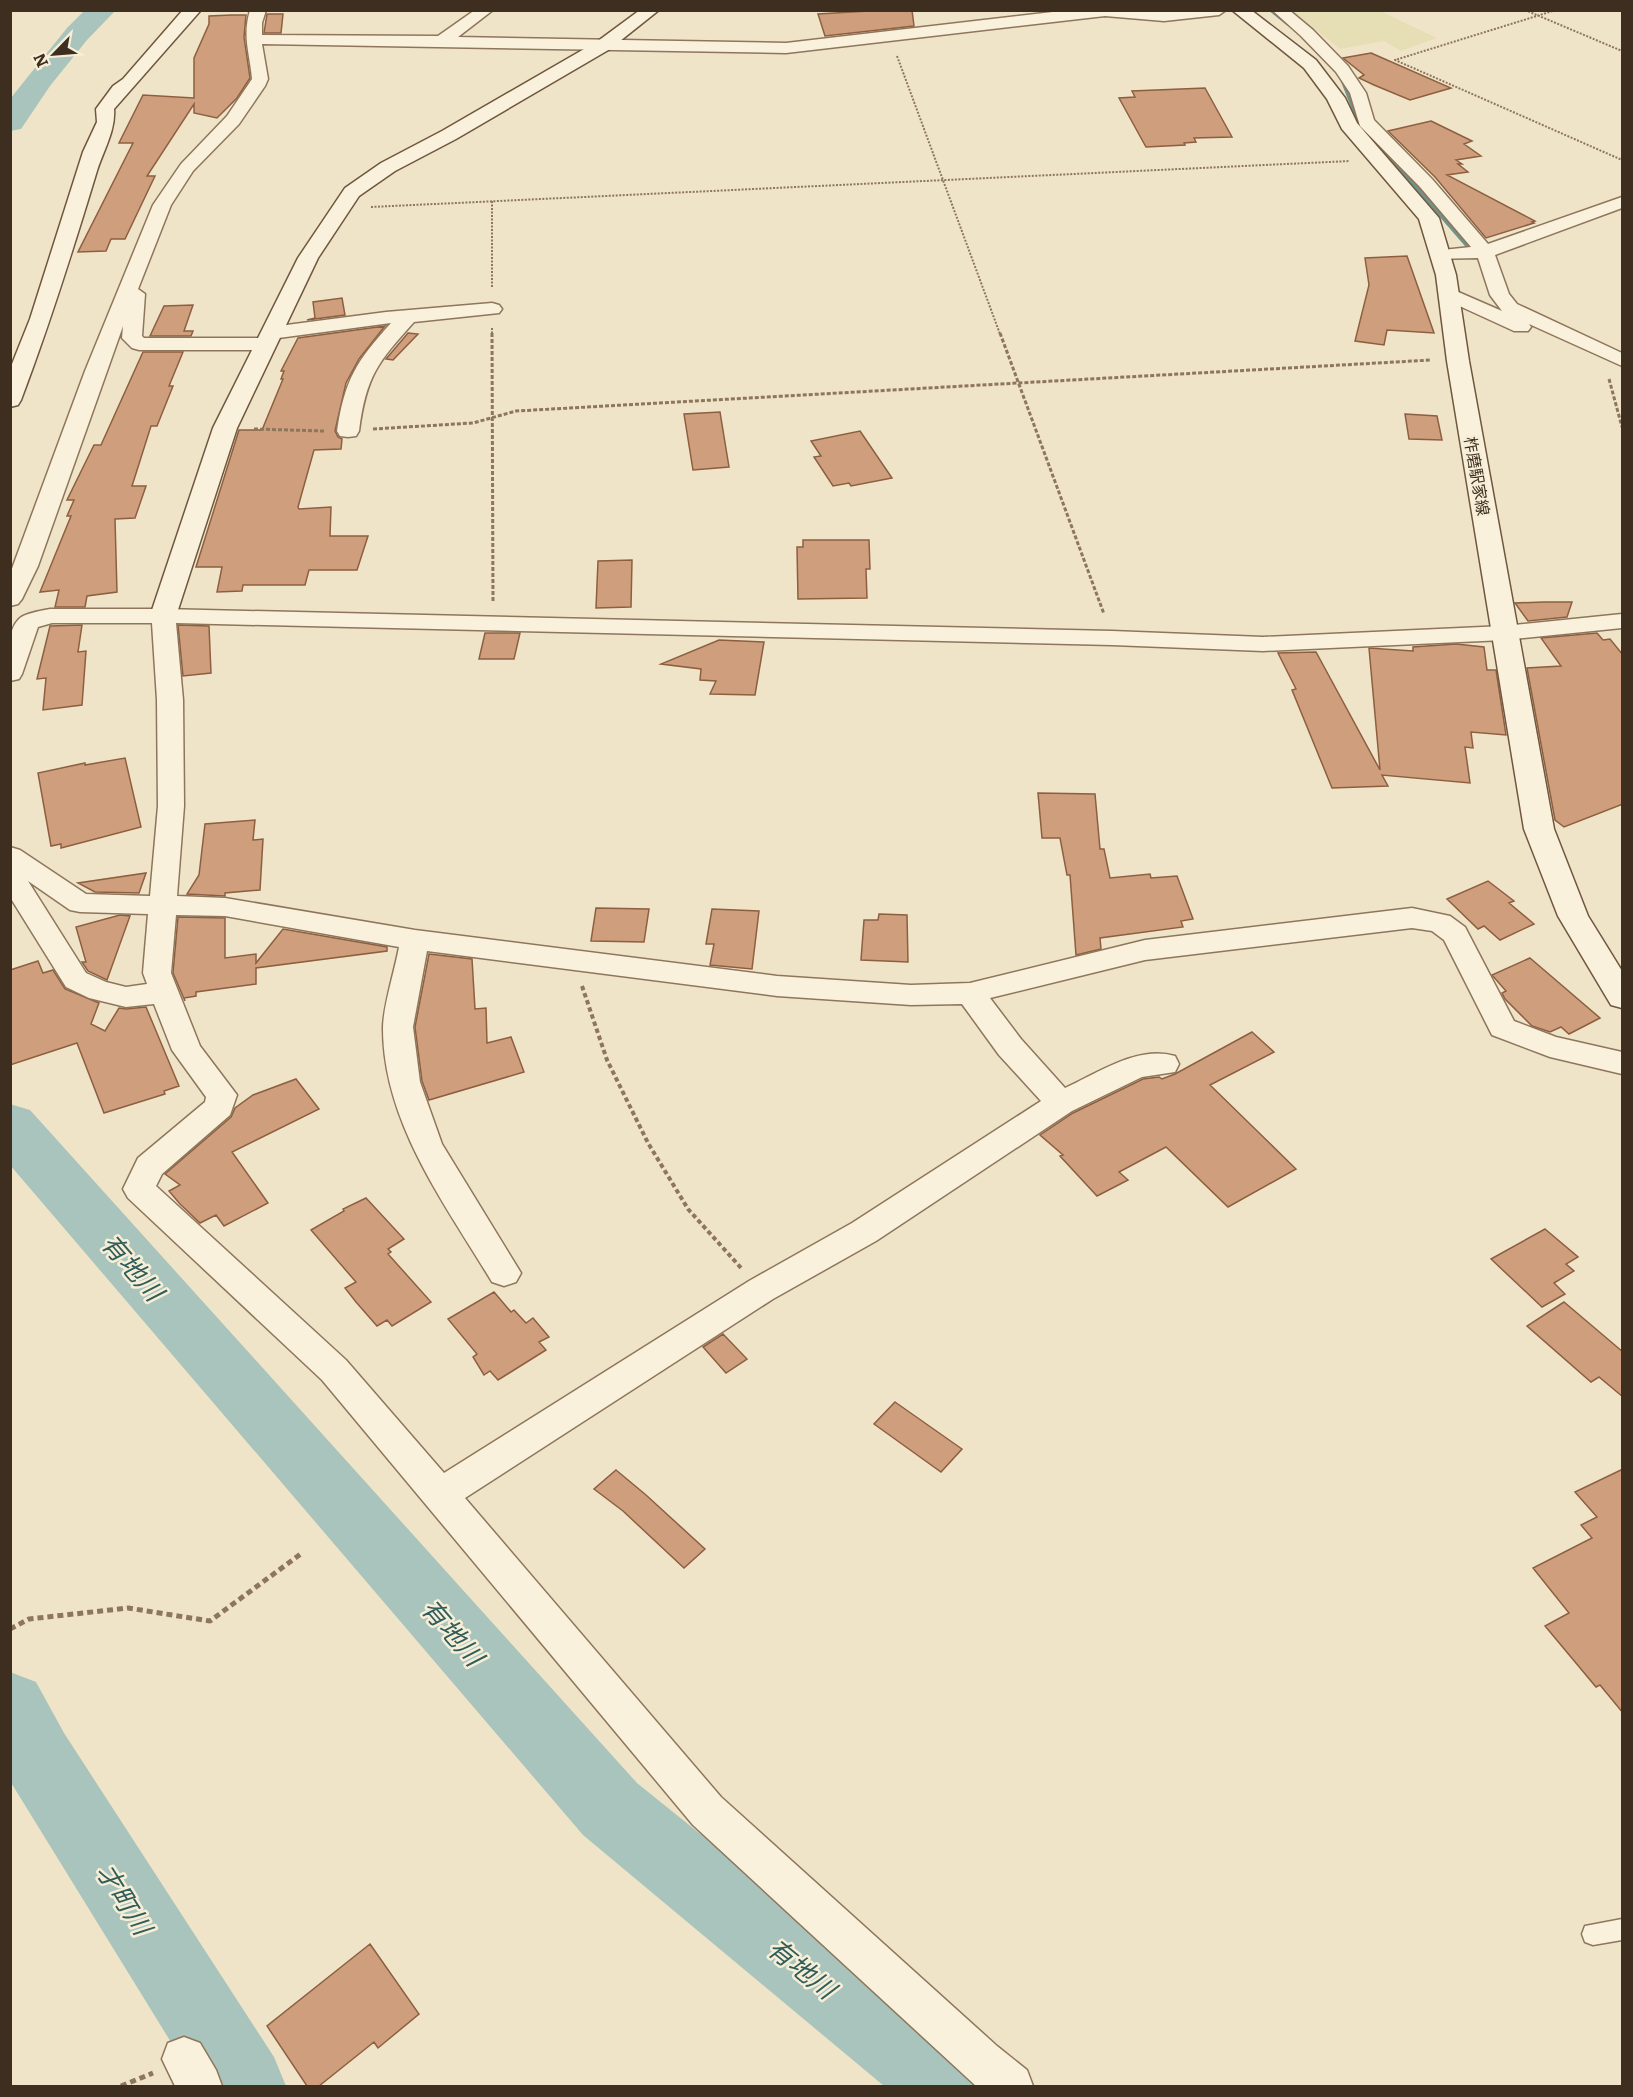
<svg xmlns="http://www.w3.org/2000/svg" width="1633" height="2097" viewBox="0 0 1633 2097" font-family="Literata,'Noto Sans JP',serif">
<rect width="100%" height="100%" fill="#f0e4c8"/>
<path fill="#e6deb5" d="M1301 11H1380L1437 38 1401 51 1384 41 1340 49 1294 12Z"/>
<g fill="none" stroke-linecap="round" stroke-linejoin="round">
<path stroke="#6f938a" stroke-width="5" d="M1272 10 1288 23
M1343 80 1356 113 1367 131
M1385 150 1476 255"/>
<path fill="#a9c4bc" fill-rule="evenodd" d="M85 10H116L87 40 50 86 21 129 10 131V99L67 28Z
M10 1104 30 1110 637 1783 977 2057 989 2086H884L583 1835 10 1165Z
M10 1672 36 1682 64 1733 274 2057 286 2086H198L10 1781Z"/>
</g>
<path fill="#cf9f7d" stroke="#8d5f41" stroke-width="1.5" d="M886 10H912L914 26 825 36 818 14Z
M267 14H283L281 33H264Z
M232 15H246L244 37 250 78 237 98 217 118 194 113V104L147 176H155L125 239H111L106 251 78 252 133 143H119L143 95 194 98V58L209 24V16Z
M1371 53 1451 88 1410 100 1374 85 1359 78 1364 75 1343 58Z
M1205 88 1232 137 1194 138 1196 142 1184 143 1185 145 1146 147 1119 98 1135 97 1132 91Z
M1431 121 1472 141 1464 144 1481 156 1456 160 1462 164H1458L1468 172 1447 175 1535 221 1532 222 1534 223 1486 238 1435 177 1388 131Z
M1407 256 1434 333 1387 330 1384 345 1355 341 1369 285 1365 258Z
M342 298 345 315 307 320 315 318 313 302Z
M193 305 184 331H193L191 336H150L164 306Z
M385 326 359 359 346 383 335 431 338 437 342 439 341 449 314 450 298 507 299 509 331 507 330 536H368L357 570H309L305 585H243L242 591 217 592 222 567H196L239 430H262L283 379H281L284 371H281L298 338Z
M408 333 418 334 393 360 386 359Z
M143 352H183L169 386H173L157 426H151L132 486H146L135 518 115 519 117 592 87 596 85 607H55L59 590 40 592 71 516H67L74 500H67L94 445H101Z
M720 412 729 467 693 470 684 414Z
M1405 414 1437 416 1442 440 1409 439Z
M860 431 892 478 851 486 849 483 833 486 814 457 821 456 811 441Z
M803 540H869L870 569H866L867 598 798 599 797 547H803Z
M632 560 631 607 596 608 598 561Z
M1544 602H1572L1567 617 1528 621 1515 603Z
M82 625 78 652 86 651 82 705 43 710 46 678 37 679 50 626Z
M178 625 209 626 211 673 183 676Z
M485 633H520L514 659H479Z
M1597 633 1603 640 1610 639 1623 655V804L1564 827 1555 820 1527 668 1561 666 1541 638Z
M719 640 764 642 755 695 710 694 716 681 700 680 701 669 661 664Z
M1456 644 1484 647 1487 670H1496L1506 735 1471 732 1473 748 1465 747 1470 783 1382 775 1388 786 1332 788 1292 690 1296 689 1278 653 1316 652 1380 770 1369 648 1413 651V647Z
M125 758 141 827 61 848V844L51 846 38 773 85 763V765Z
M1038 793 1095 794 1100 849H1104L1110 878 1150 874 1151 878 1177 876 1193 919 1181 921 1183 927 1100 938 1101 949 1076 955 1070 875H1067L1060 838H1042Z
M255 820 253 840 263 839 260 890 225 893V896L187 894 199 875 205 824Z
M146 873 139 893 95 892 78 883Z
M1488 881 1514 901 1509 903 1534 924 1500 940 1484 926 1478 929 1447 899Z
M596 908 649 909 644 942 591 941Z
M712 909 759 911 752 969 710 965 714 944H706Z
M879 914 907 915 908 962 861 960 864 920H878Z
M120 915 130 916 107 980 88 971 82 962H86L76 927Z
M178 917 225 918V958L256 954V963L283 929 387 947V951L256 968V984L196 992V996L184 998 185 1001 173 973Z
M429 954 472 959 475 1009 486 1008 487 1043 511 1037 524 1072 429 1100 422 1081 415 1027Z
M1530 958 1600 1018 1569 1034 1561 1027 1550 1032 1532 1026 1505 999 1502 993 1506 991 1492 975Z
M38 961 43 973 53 970 65 989 99 1003 91 1024 105 1031 119 1008 126 1009 146 1007 179 1086 164 1091 165 1094 104 1113 77 1043 10 1065V970Z
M1252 1032 1274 1052 1210 1085 1296 1169 1228 1207 1166 1147 1119 1172 1128 1180 1097 1196 1060 1156 1063 1155 1040 1135 1073 1113 1143 1079 1159 1077 1162 1079 1175 1074Z
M296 1079 319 1109 232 1152 268 1203 224 1226 216 1215 200 1223 180 1204 169 1191 180 1185 165 1174 231 1117 235 1108 253 1095Z
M366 1198 404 1239 388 1249 391 1252 388 1254 431 1302 392 1326 387 1320 377 1326 356 1302 345 1288 356 1282 311 1230 344 1211 343 1209Z
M1545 1229 1578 1257 1566 1264 1574 1271 1554 1283 1565 1294 1542 1307 1491 1259Z
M494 1292 511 1312 514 1310 526 1323 533 1318 549 1337 539 1342 546 1350 498 1380 490 1371 484 1375 473 1357 477 1354 448 1319Z
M1564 1302 1623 1352V1397L1599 1377 1591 1382 1527 1326Z
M723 1334 747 1359 726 1373 703 1347Z
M895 1402 962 1449 941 1472 874 1424Z
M1623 1469V1713L1600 1685 1596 1687 1545 1626 1569 1613 1533 1568 1592 1538 1581 1525 1597 1517 1575 1492Z
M616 1470 646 1495 705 1549 684 1568 623 1511 594 1489Z
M370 1944 419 2014 378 2048 374 2042 319 2086H307L267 2026Z"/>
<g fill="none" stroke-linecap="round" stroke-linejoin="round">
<defs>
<path id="lane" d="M1622 1919V1940L1593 1945 1585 1942 1582 1934 1585 1926Z"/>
<path id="street" d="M250 10H266L262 23V35L438 36 475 10H493L458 37 786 43 1070 10H1226L1219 15 1164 21 1105 16 786 53 262 44 268 79 265 86 239 124 193 171 171 205 138 289 145 294 142 336 144 338H266L273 340 276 344 273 348 266 350H139L132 348 122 338 123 326 38 566 22 599 18 604 10 606V574L85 371 153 205 181 164 227 116 252 79C250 54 242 37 250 10Z
M1272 10H1289L1313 30 1348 66 1366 93 1374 120 1432 179 1488 244 1622 197V208L1495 255 1509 294 1517 304 1622 353V366L1529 324 1531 327 1528 331H1514L1442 298 1439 294 1442 290 1449 288 1502 311 1490 295 1478 258 1433 259 1431 255 1433 251 1471 247 1420 187 1360 126 1350 93 1336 72 1301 36Z
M492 303 499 305 502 309 499 313 414 322C378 362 366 376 359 431L356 436 348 437 340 436 337 431C345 379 356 362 391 323L271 339 264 337 261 333 264 329 271 327 386 312Z
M50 609H163L1112 631 1263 637 1504 626 1622 614V628L1504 640 1263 651 1112 645 176 623 183 700 184 806 177 896 225 898 415 930 777 976 911 985 970 983 1145 940 1412 908 1450 916 1465 927 1514 1021 1556 1037 1622 1052V1074L1550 1057 1492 1035 1444 940 1432 931 1412 928 1145 960 990 998 1021 1039 1065 1088C1098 1073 1138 1045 1175 1056L1179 1064 1175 1072 1142 1077 1072 1111 876 1241 773 1299 465 1498 721 1797 997 2046 1027 2070 1033 2086H976L693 1825 322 1380 128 1198 123 1189 138 1158 205 1102 206 1097 172 1050 154 1004 126 1007 89 998 66 987 10 897V847L20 850 86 894 150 896 158 806 157 700 152 623H52L38 627 22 674 19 679 10 681C10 664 5 634 18 620 24 613 41 611 50 609ZM28 881 70 910 80 912 148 914 143 973 147 984 126 987 106 982 86 973ZM176 915 225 916 399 947C395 970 383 1006 383 1028 383 1123 446 1205 492 1282L504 1286 516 1282 521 1273 442 1144 420 1082 413 1027 427 951 777 996 911 1005 962 1004 999 1055 1041 1101 852 1223 749 1281 444 1473 346 1360 156 1186 162 1174 230 1115 237 1095 200 1046 171 973Z
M184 2037 200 2043 216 2070 222 2086H175L162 2059 168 2043Z"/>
<path id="secondary" d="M183 10H201L114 109C116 131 102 153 96 174 73 250 49 326 21 400L18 405 10 407V369L30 319 83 152 97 122 96 109 113 86 123 79Z
M640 10H659L610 49 456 139 395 171 359 196 318 258 237 428 176 616 172 622 163 624 154 622 150 616 213 428 298 258 345 188 381 163 442 131 598 41Z
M1232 10H1251L1316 60 1345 98 1357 123 1439 218 1456 275 1469 361 1554 829 1588 916 1622 971V1008L1611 1005 1558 916 1524 829 1447 361 1436 275 1419 219 1342 129 1327 99 1304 68Z"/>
</defs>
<use href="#lane" stroke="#8d765c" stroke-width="3"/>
<use href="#street" stroke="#8d765c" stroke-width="3"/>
<use href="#secondary" stroke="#6f573f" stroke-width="3"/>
<path stroke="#8d765c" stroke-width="2" stroke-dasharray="2 1.5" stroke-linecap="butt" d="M1525 10 1622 51
M1556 10 1395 60 1622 160
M897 56 1000 334
M492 201V288
M371 207 1350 161
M492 328V334"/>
<path stroke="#8d765c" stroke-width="3" stroke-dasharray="4 2" stroke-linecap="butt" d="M492 333 493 603
M1000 333 1104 614
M1609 379 1622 427
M254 429 324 431
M373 429 473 423 516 411 1431 360"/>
<path stroke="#8d765c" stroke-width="4" stroke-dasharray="4.5 3" stroke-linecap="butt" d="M582 986 607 1060 648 1143 688 1209 742 1269"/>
<path stroke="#8d765c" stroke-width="5" stroke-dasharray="6 4" stroke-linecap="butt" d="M10 1629 29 1619 128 1608 210 1621 302 1553
M121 2086 153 2073"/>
<use href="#lane" fill="#faf1dc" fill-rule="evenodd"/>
<use href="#street" fill="#faf1dc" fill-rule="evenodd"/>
<use href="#secondary" fill="#faf1dc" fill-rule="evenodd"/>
</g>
<g text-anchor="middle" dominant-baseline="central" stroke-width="5" stroke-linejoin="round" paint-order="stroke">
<g font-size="16" fill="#3d2e20" stroke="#f7eed8">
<text transform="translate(1478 476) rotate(80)">柞磨駅家線</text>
</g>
<g font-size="26" font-style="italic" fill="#2f5d5a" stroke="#f7eed8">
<text transform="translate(134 1266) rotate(49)">有地川</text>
<text transform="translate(454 1631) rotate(49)">有地川</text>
<text transform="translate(126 1898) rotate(58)">才町川</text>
<text transform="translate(803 1967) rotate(39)">有地川</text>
</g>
</g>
<rect width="1633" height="2097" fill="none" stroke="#3d2e20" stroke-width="24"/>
<g transform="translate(54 54) rotate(245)" stroke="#f7eed8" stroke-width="4.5" paint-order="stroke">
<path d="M0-4.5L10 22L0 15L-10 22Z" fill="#3d2e20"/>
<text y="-9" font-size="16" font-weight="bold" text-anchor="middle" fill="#3d2e20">N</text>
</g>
</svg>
